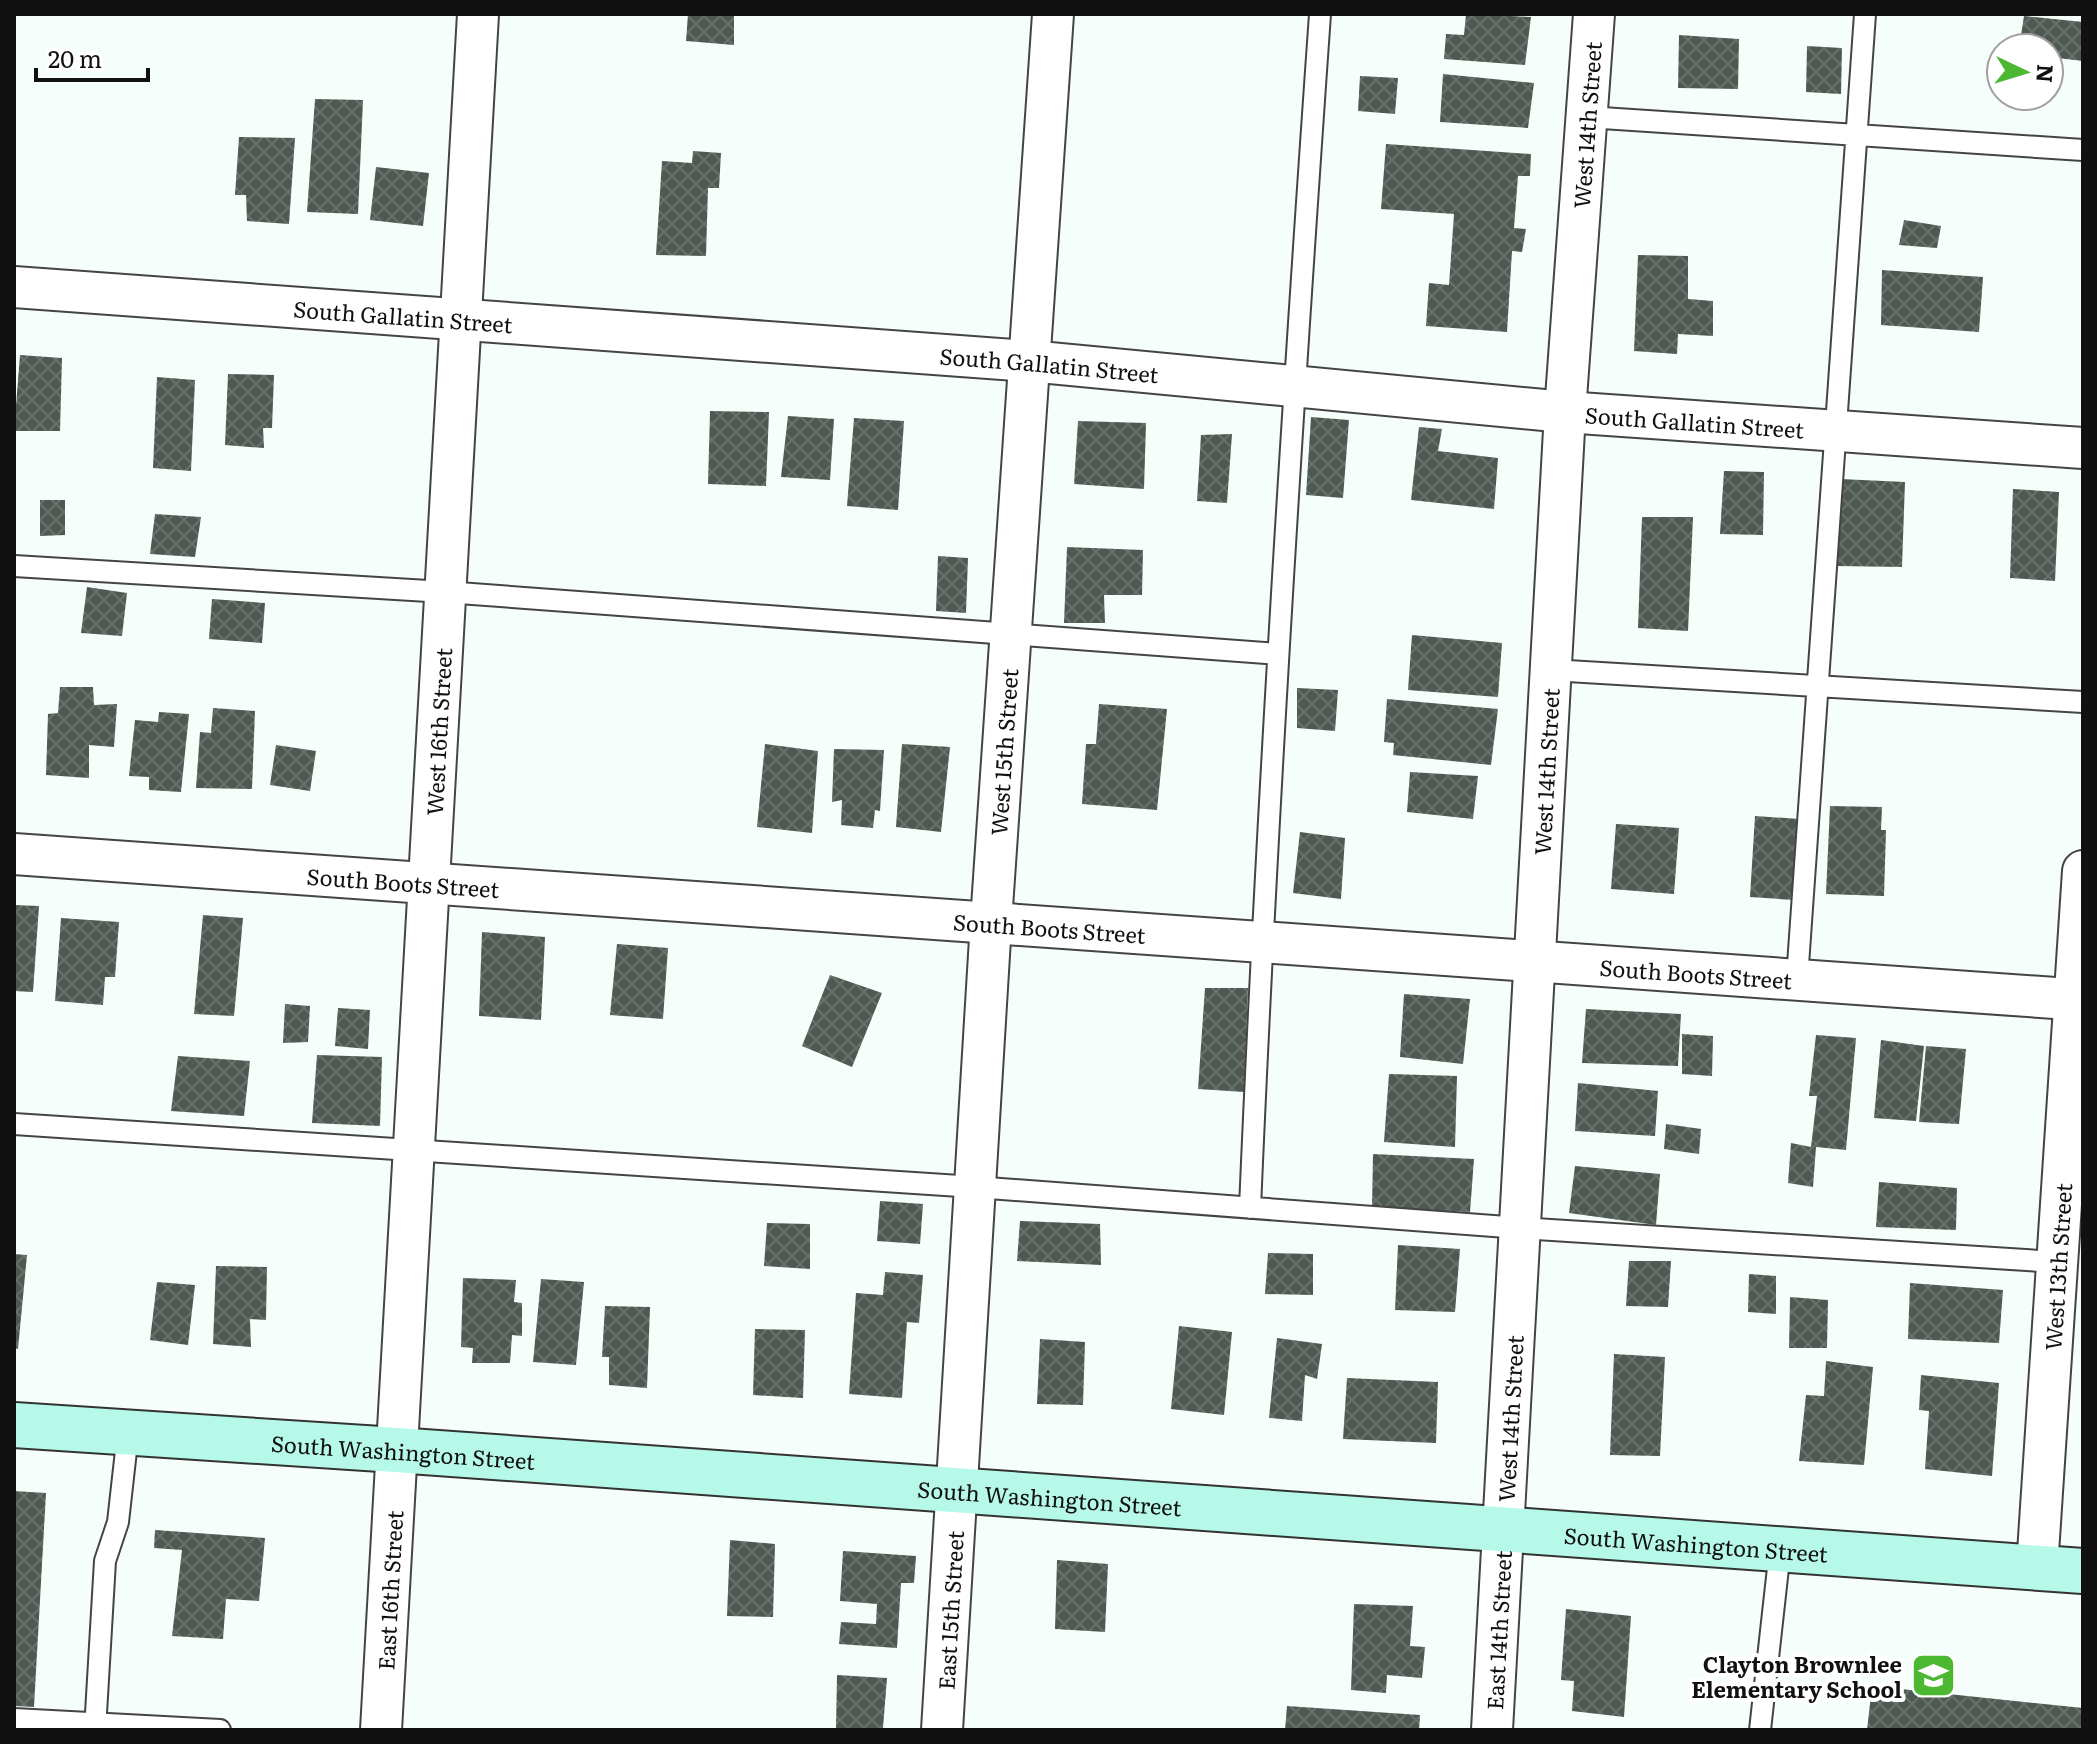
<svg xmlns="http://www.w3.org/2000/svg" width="2097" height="1744" viewBox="0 0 2097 1744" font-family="Literata,serif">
<defs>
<pattern id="building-cross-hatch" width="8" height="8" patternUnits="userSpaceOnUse" patternTransform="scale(2)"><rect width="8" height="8" fill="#4e5951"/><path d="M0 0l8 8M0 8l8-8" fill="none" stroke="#68716b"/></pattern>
</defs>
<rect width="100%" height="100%" fill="#f6fefb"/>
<path fill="url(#building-cross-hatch)" d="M688 14H734V45L686 41Z
M1466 14 1531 17 1525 65 1444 59 1446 34 1464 35Z
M2024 16 2083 22V61L2049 57V48H2019Z
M1679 35 1739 39 1738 89 1678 88Z
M1807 46 1842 48 1841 94 1806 92Z
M1443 74 1534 83 1528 128 1440 122Z
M1360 76 1398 78 1395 114 1358 111Z
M315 99 363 100 358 214 307 212Z
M239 137 295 138 289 224 247 221 246 195H235Z
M1386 144 1531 154 1530 176H1518L1514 228 1526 229 1522 252 1512 251 1507 332 1426 326 1429 283 1449 285 1454 214 1381 209Z
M693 151 721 153 719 188H708L706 256 656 255 662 161 692 163Z
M376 167 429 173 423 226 370 220Z
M1904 220 1941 226 1937 248 1899 245Z
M1638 255 1688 256V299L1713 301V336L1678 334 1677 354 1634 351Z
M1882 270 1983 277 1979 332 1881 325Z
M20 355 62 358 60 431H14Z
M228 374 274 375 272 428H263L264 448 225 445Z
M157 377 195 380 191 471 153 468Z
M710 411 769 412 766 486 708 484Z
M788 416 834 419 830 480 781 477Z
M1311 417 1349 420 1343 498 1306 495Z
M854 418 904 421 898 510 847 506Z
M1078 421 1146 423 1144 489 1074 484Z
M1419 427 1442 429 1438 451 1498 458 1494 509 1411 500Z
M1232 434 1227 503 1197 501 1201 435Z
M1724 471 1764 472 1763 535 1720 534Z
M1840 479 1905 482 1902 567 1836 566Z
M2013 489 2059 492 2055 581 2010 578Z
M40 500H65V535L40 536Z
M155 514 201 517 195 557 150 554Z
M1642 517H1693L1688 631 1638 628Z
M1067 547 1143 550 1142 595H1104L1105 623H1064Z
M938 556 968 558 966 613 936 611Z
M87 587 127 593 122 636 81 633Z
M212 599 265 603 262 643 209 639Z
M1412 635 1502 643 1498 697 1408 690Z
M60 687H93L94 705 117 704 114 747 89 745V778L46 775 48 714 58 713Z
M1297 688 1338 690 1335 731 1297 728Z
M1387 699 1498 709 1491 765 1393 755 1394 743 1384 742Z
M1099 704 1167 709 1157 810 1082 804 1086 744H1096Z
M213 708 255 711 252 789 196 788 200 732 211 733Z
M159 712 189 714 181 792 149 790V777L129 776 135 720 158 722Z
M765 744 818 751 812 833 757 827Z
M902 744 950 747 941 832 896 827Z
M276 745 316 751 310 791 270 785Z
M834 749 884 750 880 811 875 810 873 828 841 825 842 800 832 802Z
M1410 772 1478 776 1473 819 1407 812Z
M1830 806 1882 807 1881 830H1886L1884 896 1826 894Z
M1755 816 1801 819 1793 900 1750 897Z
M1616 824 1679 828 1674 894 1611 889Z
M1300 832 1345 838 1341 899 1293 893Z
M14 905 39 906 33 992 14 991Z
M203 915 243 918 234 1016 194 1014Z
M61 918 119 922 115 977H105L103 1005 55 1001Z
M482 932 545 937 541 1020 479 1016Z
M617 944 668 948 663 1019 610 1015Z
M830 975 882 993 852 1067 802 1046Z
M1205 988H1248L1244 1092 1198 1089Z
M1404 994 1470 999 1463 1064 1400 1057Z
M285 1004 310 1006 308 1042 283 1043Z
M338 1008 370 1010 368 1049 335 1046Z
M1586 1009 1681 1014 1678 1066 1582 1063Z
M1682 1034 1713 1036 1712 1076 1682 1074Z
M1816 1035 1856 1038 1846 1150 1816 1147 1813 1187 1788 1183 1791 1143 1811 1147 1817 1096H1809Z
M1881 1040 1924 1046 1916 1121 1874 1118Z
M1926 1046 1966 1049 1959 1124 1919 1122Z
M317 1055 382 1057 380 1126 312 1123Z
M178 1056 250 1061 244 1116 171 1111Z
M1389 1074 1457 1076 1455 1147 1384 1142Z
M1578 1083 1658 1091 1655 1136 1575 1131Z
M1666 1124 1701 1129 1699 1154 1664 1149Z
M1373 1154 1474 1159 1470 1212 1372 1208Z
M1575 1166 1660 1174 1656 1225 1569 1213Z
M1879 1182 1957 1188 1956 1230 1876 1227Z
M880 1201 923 1204 920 1244 877 1241Z
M1020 1221 1100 1224 1101 1265 1017 1261Z
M767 1223 810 1224V1269L764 1266Z
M1398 1245 1460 1249 1455 1312 1395 1310Z
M1268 1253 1313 1254V1295L1265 1294Z
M14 1254 27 1255 18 1349 14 1348Z
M1629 1261H1671L1668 1307 1626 1306Z
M216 1266 267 1267 266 1320 250 1319 251 1347 213 1344Z
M885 1272 923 1275 919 1323 907 1322 902 1398 849 1394 856 1293 883 1295Z
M1749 1274 1776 1276V1314L1748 1312Z
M463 1278 516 1280 514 1302 522 1303V1336L512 1335 510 1363H472L473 1348 461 1347Z
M541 1279 584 1282 576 1365 533 1362Z
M157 1282 195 1285 188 1345 150 1340Z
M1910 1283 2003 1290 1999 1343 1908 1339Z
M1790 1297 1828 1300 1827 1348H1789Z
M605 1306 650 1307 647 1388 609 1385V1357H602Z
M1179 1326 1232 1332 1224 1415 1171 1409Z
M755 1329 805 1330 803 1398 753 1395Z
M1277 1338 1322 1344 1317 1379 1305 1375 1302 1421 1269 1418Z
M1040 1339 1085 1342 1083 1405 1037 1404Z
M1614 1354 1665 1357 1660 1456 1610 1455Z
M1826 1361 1873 1367 1864 1465 1799 1461 1806 1395 1824 1396Z
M1921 1375 1999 1383 1992 1476 1925 1469 1929 1411 1919 1410Z
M1347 1378 1438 1382 1436 1443 1343 1439Z
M14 1491 46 1493 34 1707 14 1706Z
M155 1530 265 1538 259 1601 226 1599 223 1639 172 1636 182 1550 154 1548Z
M730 1540 775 1544 773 1617 727 1616Z
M843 1551 916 1556 914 1583H901L897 1648 839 1644 841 1622 876 1624 877 1604 840 1601Z
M1057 1560 1108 1564 1105 1632 1055 1629Z
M1354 1604 1413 1606 1410 1646 1425 1647 1422 1678 1387 1675 1386 1693 1351 1690Z
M1566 1609 1631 1616 1624 1717 1572 1711 1574 1681 1561 1680Z
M837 1675 887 1678 883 1728H836Z
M1872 1686 2083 1708V1730H1867Z
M1287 1706 1420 1715 1419 1730H1285Z"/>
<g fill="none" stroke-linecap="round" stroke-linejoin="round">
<defs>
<path id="service" d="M1587 117 2083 150
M14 566 445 592 1278 654
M1551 670 2083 702
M1797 979 1865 14
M14 1124 975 1187 1520 1228 2057 1262
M1250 1208C1267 809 1292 412 1320 14
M14 1719 220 1730
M95 1730 105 1561 118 1522 128 1433
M1760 1730 1780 1550"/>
<g id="minor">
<path id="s1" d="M14 287 1029 361 1565 412 2083 448"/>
<path id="s2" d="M14 854 2083 1000"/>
<path id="s3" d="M2037 1568 2083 871"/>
<path id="s4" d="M381 1730 478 14"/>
<path id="s5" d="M942 1730 991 922 1053 14"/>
<path id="s6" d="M1492 1730 1565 412 1594 14"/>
</g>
<g id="secondary">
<path id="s7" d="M14 1425 396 1450 2083 1571"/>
</g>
</defs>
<use href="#service" stroke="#444" stroke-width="24"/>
<use href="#minor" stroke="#444" stroke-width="44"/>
<use href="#secondary" stroke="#333" stroke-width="48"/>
<use href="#service" stroke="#fff" stroke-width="20"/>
<use href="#minor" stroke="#fff" stroke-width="40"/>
<use href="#secondary" stroke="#b6f9e8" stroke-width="44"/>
</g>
<defs>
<symbol id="school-square" viewBox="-11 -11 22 22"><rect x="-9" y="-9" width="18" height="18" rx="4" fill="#4cb832" stroke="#fff"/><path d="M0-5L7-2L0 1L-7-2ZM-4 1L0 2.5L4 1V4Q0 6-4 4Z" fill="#fff"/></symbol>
</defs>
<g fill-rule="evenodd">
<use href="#school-square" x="1908" y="1650" width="51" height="51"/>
</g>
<g text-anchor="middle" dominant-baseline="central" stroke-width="8" stroke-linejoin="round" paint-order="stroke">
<g font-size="22" fill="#111" stroke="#fff">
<text stroke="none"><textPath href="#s6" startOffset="1608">West 14th Street</textPath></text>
<text stroke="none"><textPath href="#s1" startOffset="390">South Gallatin Street</textPath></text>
<text stroke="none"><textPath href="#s1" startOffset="1038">South Gallatin Street</textPath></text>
<text stroke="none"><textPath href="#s1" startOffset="1686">South Gallatin Street</textPath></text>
<text stroke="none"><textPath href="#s4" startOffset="1000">West 16th Street</textPath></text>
<text stroke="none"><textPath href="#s5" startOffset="980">West 15th Street</textPath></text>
<text stroke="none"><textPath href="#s6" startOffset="960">West 14th Street</textPath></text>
<text stroke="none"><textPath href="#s2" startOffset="390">South Boots Street</textPath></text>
<text stroke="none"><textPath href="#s2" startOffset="1038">South Boots Street</textPath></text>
<text stroke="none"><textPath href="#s2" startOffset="1686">South Boots Street</textPath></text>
<text stroke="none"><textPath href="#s3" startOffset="302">West 13th Street</textPath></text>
<text stroke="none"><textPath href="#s6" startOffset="312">West 14th Street</textPath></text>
<text stroke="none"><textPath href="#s7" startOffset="390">South Washington Street</textPath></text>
<text stroke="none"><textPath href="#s7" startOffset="1038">South Washington Street</textPath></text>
<text stroke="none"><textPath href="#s7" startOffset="1686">South Washington Street</textPath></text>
<text stroke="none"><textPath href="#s4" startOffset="140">East 16th Street</textPath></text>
<text stroke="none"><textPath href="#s5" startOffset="120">East 15th Street</textPath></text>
<text stroke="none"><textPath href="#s6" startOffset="100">East 14th Street</textPath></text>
</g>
<g font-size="22" font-weight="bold" fill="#111" stroke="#fff" text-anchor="end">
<text x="1902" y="1663">Clayton Brownlee<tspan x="1902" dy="25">Elementary School</tspan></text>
</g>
</g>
<rect width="2097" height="1744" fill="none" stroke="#111111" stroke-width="32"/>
<g transform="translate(2025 72) rotate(94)"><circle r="38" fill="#ffffff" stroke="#a0a0a0" stroke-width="2"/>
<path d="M0-6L14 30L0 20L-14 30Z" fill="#4cb832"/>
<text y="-12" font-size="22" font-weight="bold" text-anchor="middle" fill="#111111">N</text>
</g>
<path d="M36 68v12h112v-12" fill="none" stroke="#111111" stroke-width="4"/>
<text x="48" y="68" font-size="24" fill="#111111" stroke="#ffffff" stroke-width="6" paint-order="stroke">20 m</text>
</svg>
